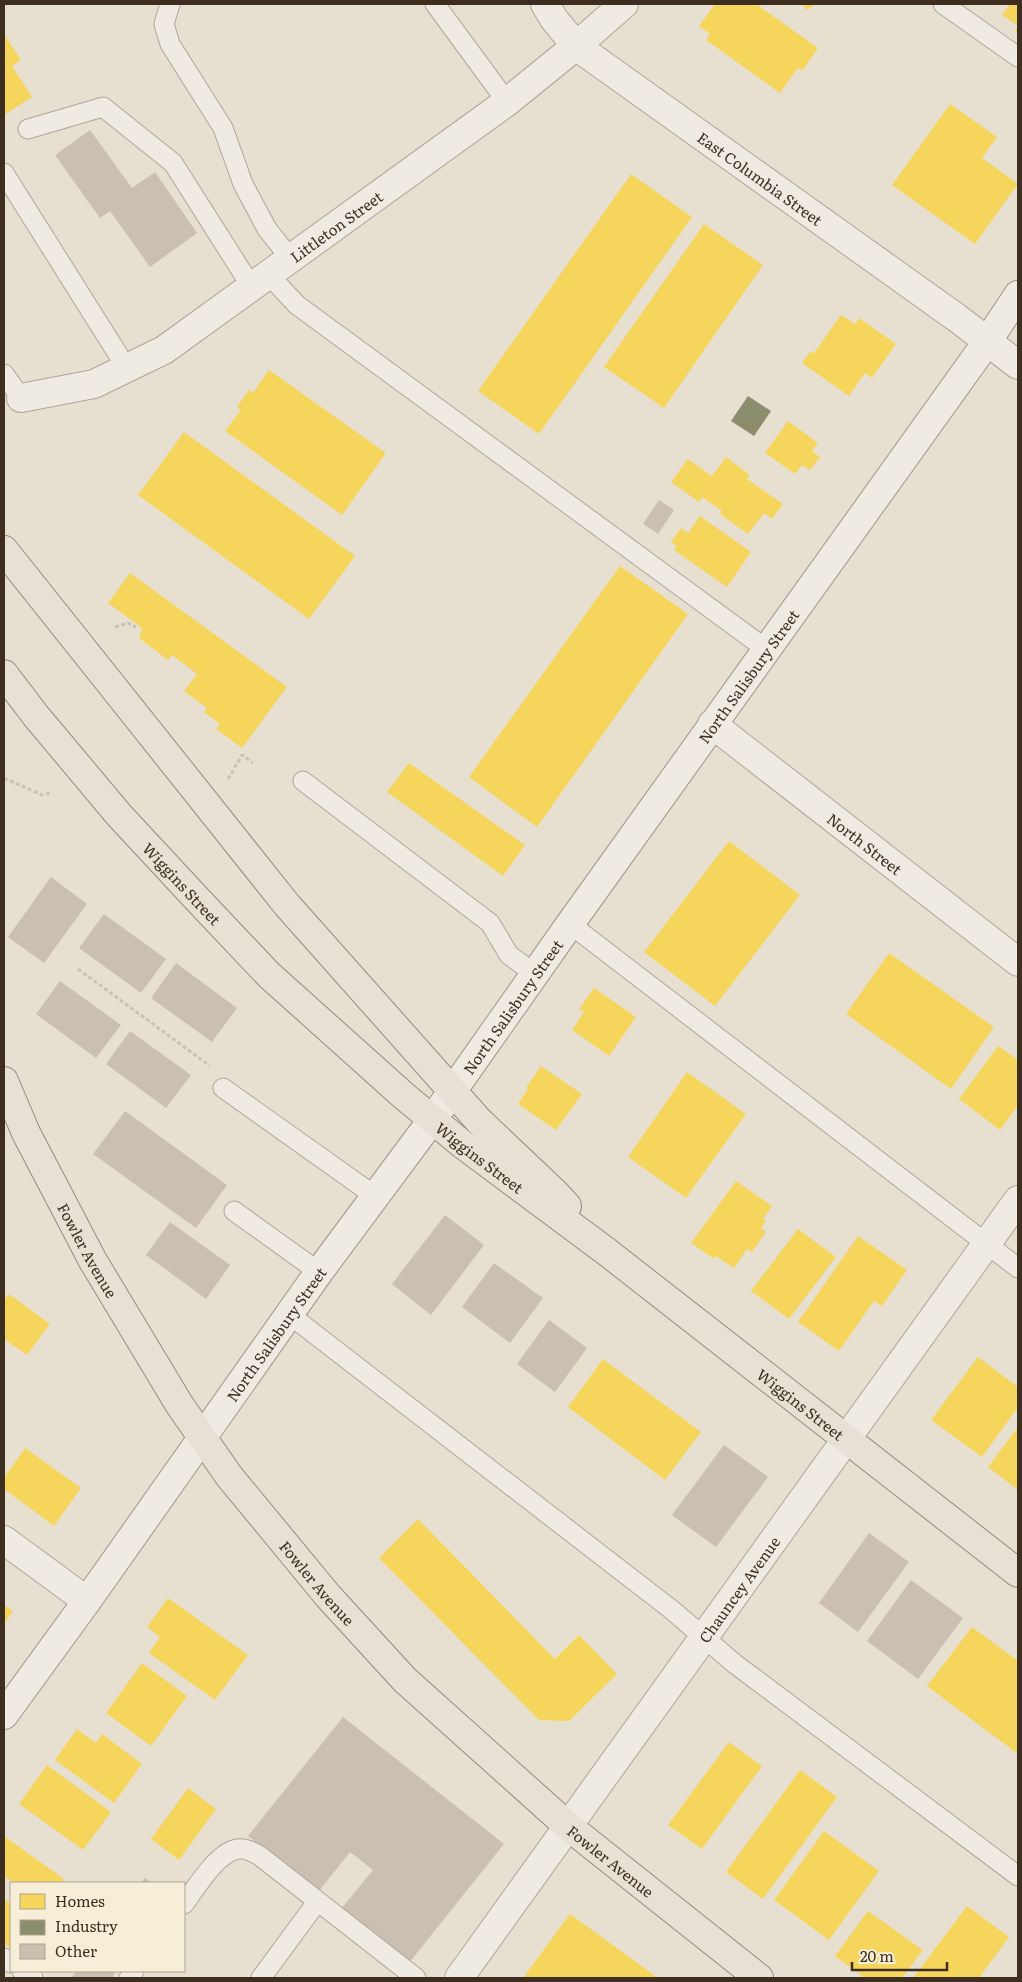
<svg xmlns="http://www.w3.org/2000/svg" width="1022" height="1982" viewBox="0 0 1022 1982" font-family="Literata,serif">
<rect width="100%" height="100%" fill="#e7e0d1"/>
<path fill="#f6d55c" d="M715 4H756L818 48 802 71 798 68 780 93 706 40 710 34 699 26Z
M802 4H815L807 10Z
M1010 4H1018V34L1015 31 1018 26 1002 15Z
M4 34 21 60 12 66 32 97 4 115Z
M950 104 997 137 982 158 1018 184 975 244 892 185Z
M631 174 692 217 539 434 478 391Z
M704 224 763 265 664 408 604 367Z
M841 315 855 324 859 318 896 344 872 378 865 373 849 396 802 363 810 352 814 353Z
M269 370 386 453 342 515 225 431 241 410 237 407 249 390 253 393Z
M788 421 818 443 812 451 820 457 810 470 802 465 795 474 765 453Z
M184 432 355 556 309 619 138 495Z
M726 457 750 475 747 479 783 504 772 519 764 513 748 534 720 514 722 511 702 497 699 502 671 482 688 459 712 476Z
M700 516 751 552 727 587 674 550 677 546 671 542 681 528 688 533Z
M620 566 688 614 537 827 469 777Z
M130 573 287 687 242 748 216 729 220 724 204 712 207 708 184 691 197 674 172 655 168 660 139 638 142 628 108 603Z
M409 763 525 845 503 876 387 792Z
M729 841 800 895 715 1006 644 952Z
M889 953 994 1027 951 1089 846 1014Z
M594 988 636 1017 609 1056 572 1030 584 1012 579 1009Z
M998 1046 1018 1060V1105L1000 1130 959 1099Z
M541 1066 582 1094 556 1130 518 1104 528 1089 526 1088Z
M687 1072 746 1114 686 1198 628 1157Z
M736 1181 772 1206 763 1219 766 1221 761 1228 766 1232 752 1252 747 1249 734 1268 716 1256 714 1259 691 1243Z
M798 1229 836 1257 789 1319 751 1291Z
M858 1236 907 1270 882 1306 874 1301 839 1351 798 1322Z
M9 1294 50 1324 27 1355 4 1339V1300Z
M978 1357 1018 1387V1407L982 1457 931 1420Z
M603 1359 701 1432 665 1480 568 1407Z
M1018 1427V1490L988 1467Z
M25 1448 81 1488 54 1526 4 1489V1478Z
M418 1519 555 1659 579 1635 617 1674 569 1721 539 1720 379 1558Z
M168 1598 248 1655 215 1700 149 1653 160 1637 147 1627Z
M4 1605 13 1611 4 1624Z
M972 1627 1018 1661V1754L927 1686Z
M142 1663 187 1696 151 1746 106 1713Z
M77 1729 96 1743 102 1734 142 1764 114 1803 55 1760Z
M729 1742 762 1766 702 1849 668 1825Z
M47 1765 111 1812 83 1850 19 1804Z
M800 1770 837 1797 763 1899 726 1872Z
M188 1788 216 1809 179 1860 151 1839Z
M824 1831 879 1871 829 1940 774 1900Z
M4 1836 64 1879 61 1883H14L4 1876Z
M4 1899 11 1904V1949L4 1943Z
M967 1906 1009 1937 979 1978H913Z
M868 1911 923 1950 902 1978H865L835 1956Z
M570 1914 658 1978H523Z"/>
<path fill="#8c8c6e" d="M748 396 771 411 754 436 731 421Z"/>
<path fill="#cbbfb2" d="M90 130 132 188 155 172 197 233 150 267 110 211 100 218 55 155Z
M659 500 674 510 658 534 643 524Z
M51 877 87 904 44 963 8 937Z
M104 914 166 959 141 993 79 948Z
M176 963 237 1008 212 1042 151 998Z
M60 981 121 1025 96 1058 36 1014Z
M130 1031 191 1075 166 1108 106 1064Z
M125 1111 227 1185 196 1228 93 1154Z
M445 1215 484 1245 431 1315 392 1284Z
M170 1222 230 1265 206 1299 146 1255Z
M494 1263 543 1298 510 1343 462 1307Z
M549 1320 587 1348 555 1392 517 1364Z
M724 1445 768 1477 716 1547 672 1515Z
M869 1533 909 1562 858 1632 819 1603Z
M911 1580 963 1618 918 1679 867 1641Z
M343 1717 504 1844 409 1963 341 1909 373 1870 350 1852 319 1891 248 1836Z
M145 1878 152 1883H141Z
M76 1971H112L115 1973 112 1978H71Z"/>
<g fill="none" stroke-linecap="round" stroke-linejoin="round">
<defs>
<path id="lane" d="M170 4 164 24 170 44 223 128 243 184 267 229 290 258
M435 4 507 102
M943 4 1018 57
M28 129 103 107 173 163 251 286
M4 173 126 367
M268 274 297 305 766 649
M4 374 21 398
M303 781 490 923 509 955 535 974
M570 924 1018 1268
M223 1088 375 1196
M234 1211 319 1272
M290 1315 672 1610 735 1664 1018 1876
M184 1904C196 1888 217 1852 238 1849 246 1848 253 1852 260 1856L416 1978
M4 1958 11 1963
M22 1971 33 1978
M129 1978 134 1971
M261 1978 317 1902"/>
<g id="street">
<path id="s1" d="M545 4 554 19 576 46 957 318 1018 365"/>
<path id="s2" d="M21 398 94 384 164 350 507 102 576 46 624 4"/>
<path id="s3" d="M712 724 1018 962"/>
<path d="M4 1540 87 1601"/>
<path id="s4" d="M459 1978 1018 1200"/>
</g>
<g id="secondary">
<path id="s5" d="M4 1715 87 1601 319 1272 432 1120 570 924 987 342 1018 295"/>
</g>
<g id="primary">
<path d="M4 550 287 905 479 1121 556 1194 567 1206"/>
<path id="s6" d="M4 674 36 716 119 815 198 900 269 975 404 1096 462 1144 607 1252 1018 1573"/>
<path id="s7" d="M4 1081 26 1133 93 1261 179 1404 229 1476 328 1596 405 1680 569 1827 759 1978"/>
</g>
</defs>
<use href="#lane" stroke="#ada599" stroke-width="21"/>
<use href="#street" stroke="#ada599" stroke-width="30"/>
<use href="#secondary" stroke="#9c958a" stroke-width="30"/>
<use href="#primary" stroke="#928b80" stroke-width="30"/>
<path stroke="#c8c2b9" stroke-width="3" stroke-dasharray="4 2.5" stroke-linecap="butt" d="M115 627 128 623 136 627
M4 778 42 795 50 793
M228 779 242 755 253 763
M78 969 210 1066"/>
<use href="#lane" stroke="#efebe3" stroke-width="19"/>
<use href="#street" stroke="#efebe3" stroke-width="28"/>
<use href="#secondary" stroke="#efebe3" stroke-width="28"/>
<use href="#primary" stroke="#e6e1d4" stroke-width="28"/>
</g>
<g text-anchor="middle" dominant-baseline="central" stroke-width="5" stroke-linejoin="round" paint-order="stroke">
<g font-size="15" fill="#3d2e20" stroke="#f7eed8">
<text stroke="none"><textPath href="#s1" startOffset="279">East Columbia Street</textPath></text>
<text stroke="none"><textPath href="#s2" startOffset="364">Littleton Street</textPath></text>
<text stroke="none"><textPath href="#s5" startOffset="1278">North Salisbury Street</textPath></text>
<text stroke="none"><textPath href="#s3" startOffset="194">North Street</textPath></text>
<text stroke="none"><textPath href="#s6" startOffset="275">Wiggins Street</textPath></text>
<text stroke="none"><textPath href="#s5" startOffset="872">North Salisbury Street</textPath></text>
<text stroke="none"><textPath href="#s6" startOffset="680">Wiggins Street</textPath></text>
<text stroke="none"><textPath href="#s7" startOffset="189">Fowler Avenue</textPath></text>
<text stroke="none"><textPath href="#s5" startOffset="468">North Salisbury Street</textPath></text>
<text stroke="none"><textPath href="#s6" startOffset="1085">Wiggins Street</textPath></text>
<text stroke="none"><textPath href="#s7" startOffset="594">Fowler Avenue</textPath></text>
<text stroke="none"><textPath href="#s4" startOffset="479">Chauncey Avenue</textPath></text>
<text stroke="none"><textPath href="#s7" startOffset="999">Fowler Avenue</textPath></text>
</g>
</g>
<rect width="1022" height="1982" fill="none" stroke="#3d2e20" stroke-width="10"/>
<rect x="10" y="1882" width="175" height="90" fill="#f7eed8" stroke="#ada18e"/>
<rect x="20" y="1894" width="25" height="15" fill="#f6d55c" stroke="#ada18e"/>
<text x="55" y="1907" font-size="15" fill="#3d2e20">Homes</text>
<rect x="20" y="1920" width="25" height="15" fill="#8c8c6e" stroke="#ada18e"/>
<text x="55" y="1932" font-size="15" fill="#3d2e20">Industry</text>
<rect x="20" y="1944" width="25" height="15" fill="#cbbfb2" stroke="#ada18e"/>
<text x="55" y="1957" font-size="15" fill="#3d2e20">Other</text>
<path d="M852 1962v8h95v-8" fill="none" stroke="#3d2e20" stroke-width="2.5"/>
<text x="860" y="1962" font-size="15" fill="#3d2e20" stroke="#f7eed8" stroke-width="4" paint-order="stroke">20 m</text>
</svg>
